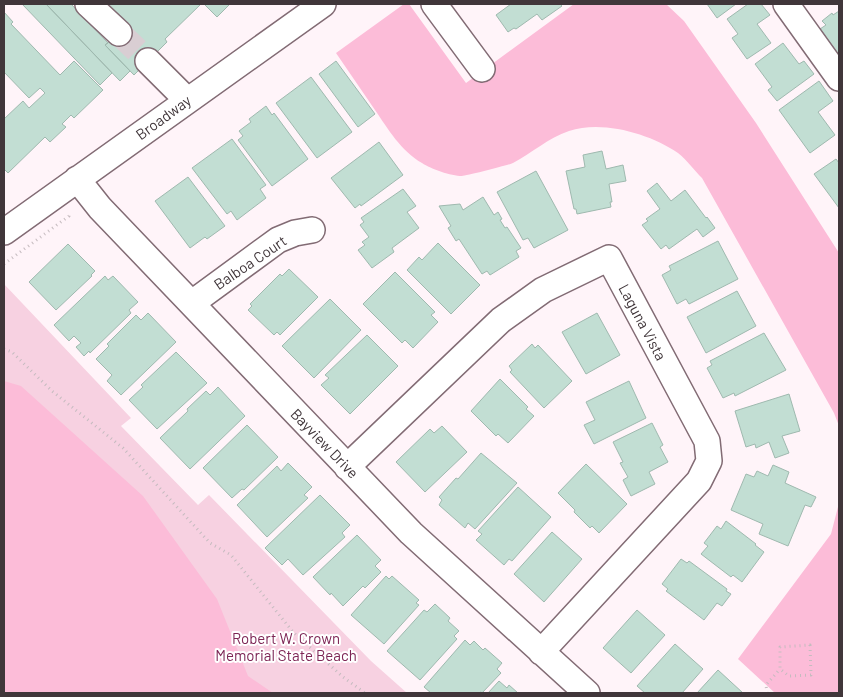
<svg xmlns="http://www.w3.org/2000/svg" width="843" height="697" viewBox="0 0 843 697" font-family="Barlow,sans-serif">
<rect width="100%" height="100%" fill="#fff4f9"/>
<path fill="#f7d1e1" d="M4 284 131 418 121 426 198 505 209 495 371 661 407 693H4Z"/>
<path fill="#fcbcd8" d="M404 4H409L466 83 574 4H666L684 21 756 123 839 253V426L834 413 702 178C694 170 687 160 678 153 650 134 603 120 569 131 548 138 532 153 513 163 509 165 466 176 462 176 451 176 431 169 422 163 401 151 388 129 375 110 362 91 349 72 336 53Z
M4 381 21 386 143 496 217 599 248 676 273 693H4Z
M839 503V693H775L738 659 831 534Z"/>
<path fill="#c2ded3" stroke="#9fb9af" d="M22 4H46L112 73 100 85Z
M46 4H71L108 43 105 45 130 71 120 81Z
M102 4H201L165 39 167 42 134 75 105 45 125 27Z
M204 4H230L217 17Z
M511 4H560L562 6 542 20 537 14 516 29 514 28 508 32 496 15Z
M707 4H736L717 18Z
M748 4H761L770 15 757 24 771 43 747 59 732 38 738 34 727 19Z
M839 11V55L820 29 826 25 822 21 832 13 833 15Z
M4 12 13 22 11 24 60 75 74 61 103 90 74 118 71 115 62 124 66 127 50 142 45 137 8 173 4 169V119L23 101 29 108 45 93 40 88 29 98 4 72Z
M783 43 799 64 804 61 814 74 777 101 768 90 772 87 755 64Z
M336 61 375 114 358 127 319 74Z
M311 77 352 132 317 158 276 103Z
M819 81 833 101 818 112 835 135 810 153 779 110Z
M266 106 272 115 274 113 308 159 272 186 238 140 243 136 239 131 251 122 249 119Z
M232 139 266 185 260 189 266 198 237 220 231 211 227 214 192 168Z
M379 142 403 175 361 206 360 204 355 208 331 178Z
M602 151 606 169 623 165 626 181 609 184 612 202H610L611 207 577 214 576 209H574L566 171 585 167 583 155Z
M836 159 839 163V208L814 174Z
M536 171 568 230 534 248 528 238 523 240 497 192Z
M188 177 225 226 207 239 205 237 190 248 155 201Z
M657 183 671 201 685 190 706 218 707 217 715 228 703 237 697 229 669 249 666 245 661 249 642 225 648 221 646 219 660 209 647 191Z
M403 189 416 206 407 212 419 228 392 248 394 252 372 268 358 250 365 245 362 242 369 237 360 225 364 222 361 218Z
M483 197 494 215 498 212 502 219 500 220 505 228 507 227 521 248 516 251 519 257 490 275 487 271 482 274 459 239 456 241 448 228 451 226 439 206 460 204 463 210Z
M718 241 738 279 689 304 686 299 677 304 662 275 671 270 669 266Z
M438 243 480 285 451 314 407 270 419 257 422 260Z
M68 244 95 271 91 275 92 276 56 310 29 282Z
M289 269 318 297 280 335 277 332 274 335 248 310 252 306 250 304 280 274 282 276Z
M395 272 435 312 431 315 438 322 413 348 405 340 402 343 363 304Z
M105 276 108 280 113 276 138 302 129 310 131 313 90 353 89 351 84 356 76 347 81 343 74 336 69 341 54 325Z
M737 291 756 326 706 353 687 317Z
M330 299 361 330 314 378 282 346Z
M148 313 176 342 121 395 107 381 112 375 96 359 109 346 107 344 136 315 141 320Z
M597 313 620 355 586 374 562 332Z
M764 333 786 370 735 396 734 393 723 398 707 368 712 365 710 361Z
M367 335 398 366 350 414 321 385 329 378 325 375Z
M532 344 535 348 538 345 572 381 544 408 510 372 512 370 509 366Z
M176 352 207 383 157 429 129 400 143 387 141 385Z
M500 379 528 407 526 409 534 416 508 443 498 434 496 436 471 411Z
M629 381 646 418 594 444 584 425 595 420 586 402Z
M218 387 245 416 190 469 160 438 188 411 187 409 206 391 210 395Z
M789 394 800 431 782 436 789 453 775 458 769 442 756 448 755 444 746 447 735 411Z
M652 423 663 445 660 447 668 462 649 472 655 484 631 496 623 480 628 477 620 463 623 462 613 442Z
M247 425 278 457 244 490 242 489 232 498 203 468Z
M442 426 467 452 425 492 396 462 430 429 434 433Z
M481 453 517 483 475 529 468 523 465 528 439 505 442 500 439 497 456 478 458 479Z
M288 463 312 487 304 495 308 498 267 537 237 505 277 466 281 471Z
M586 464 627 504 599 533 592 526 590 528 574 512 575 510 558 493Z
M773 465 789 472 785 483 816 497 811 507 805 505 788 546 759 534 763 524 731 510 746 474 754 477 757 471 768 476Z
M518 487 551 517 512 561 509 559 504 565 476 540 482 534 478 531Z
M320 495 350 525 342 533 345 537 303 575 288 559 282 565 265 548Z
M726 521 756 544 755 545 764 552 742 582 733 575 731 577 701 554 708 546 704 543 717 526 721 529Z
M552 532 582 559 544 602 514 574Z
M357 535 381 560 375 566 381 572 365 588 363 586 343 606 331 593 330 595 313 577Z
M681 559 687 563 689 561 727 589 726 591 731 594 722 606 717 603 704 620 666 591 668 589 662 584Z
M386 576 389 579 392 576 419 600 416 603 419 605 384 644 351 615Z
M435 604 450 618 448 621 459 631 454 636 457 639 420 680 387 651 424 610 427 612Z
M637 610 665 635 631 673 603 648Z
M465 640 470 645 474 641 483 650 485 648 502 663 497 669 501 673 482 693 481 692 479 693H431L424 687Z
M675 644 703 669 682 693H645L637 686Z
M718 670 743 693H697Z
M499 681 507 688 509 685 518 693H488Z"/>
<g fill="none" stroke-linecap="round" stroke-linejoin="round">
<path stroke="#d9ced3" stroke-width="25" stroke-dasharray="25 12" stroke-linecap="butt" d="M119 33 148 61"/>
<defs>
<path id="minor" d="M88 4 119 33
M434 4 482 69
M786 4 839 78
M148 61 187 100
M77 179 100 208 411 533 587 693
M4 232 323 4
M192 303 278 240 295 233 312 230
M347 467 501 320 543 290 609 258 707 441 709 461 699 481 541 652"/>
</defs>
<use href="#minor" stroke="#826b74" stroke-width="28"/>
<path stroke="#c5bbbf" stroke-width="3" stroke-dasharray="1 4" stroke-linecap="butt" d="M4 264 69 216V212
M4 349 12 352 52 391 123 448 210 543 231 555 293 632 343 677 365 693
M810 645 811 675 789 676 780 669V647Z
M767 693 766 685 780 669"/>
<use href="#minor" stroke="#fff" stroke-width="25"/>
</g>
<g text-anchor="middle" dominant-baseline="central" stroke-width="4" stroke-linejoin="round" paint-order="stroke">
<g font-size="15" fill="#40363a" stroke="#fff">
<text transform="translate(163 117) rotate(-36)">Broadway</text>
<text transform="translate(250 262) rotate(-34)">Balboa Court</text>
<text transform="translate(643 322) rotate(62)">Laguna Vista</text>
<text transform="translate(325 443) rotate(46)">Bayview Drive</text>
</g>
<g font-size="15" fill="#7d2555" stroke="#fff">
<text x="286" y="638">Robert W. Crown<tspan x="286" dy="17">Memorial State Beach</tspan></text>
</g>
</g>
<rect width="843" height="697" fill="none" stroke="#40363a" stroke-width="10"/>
</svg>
